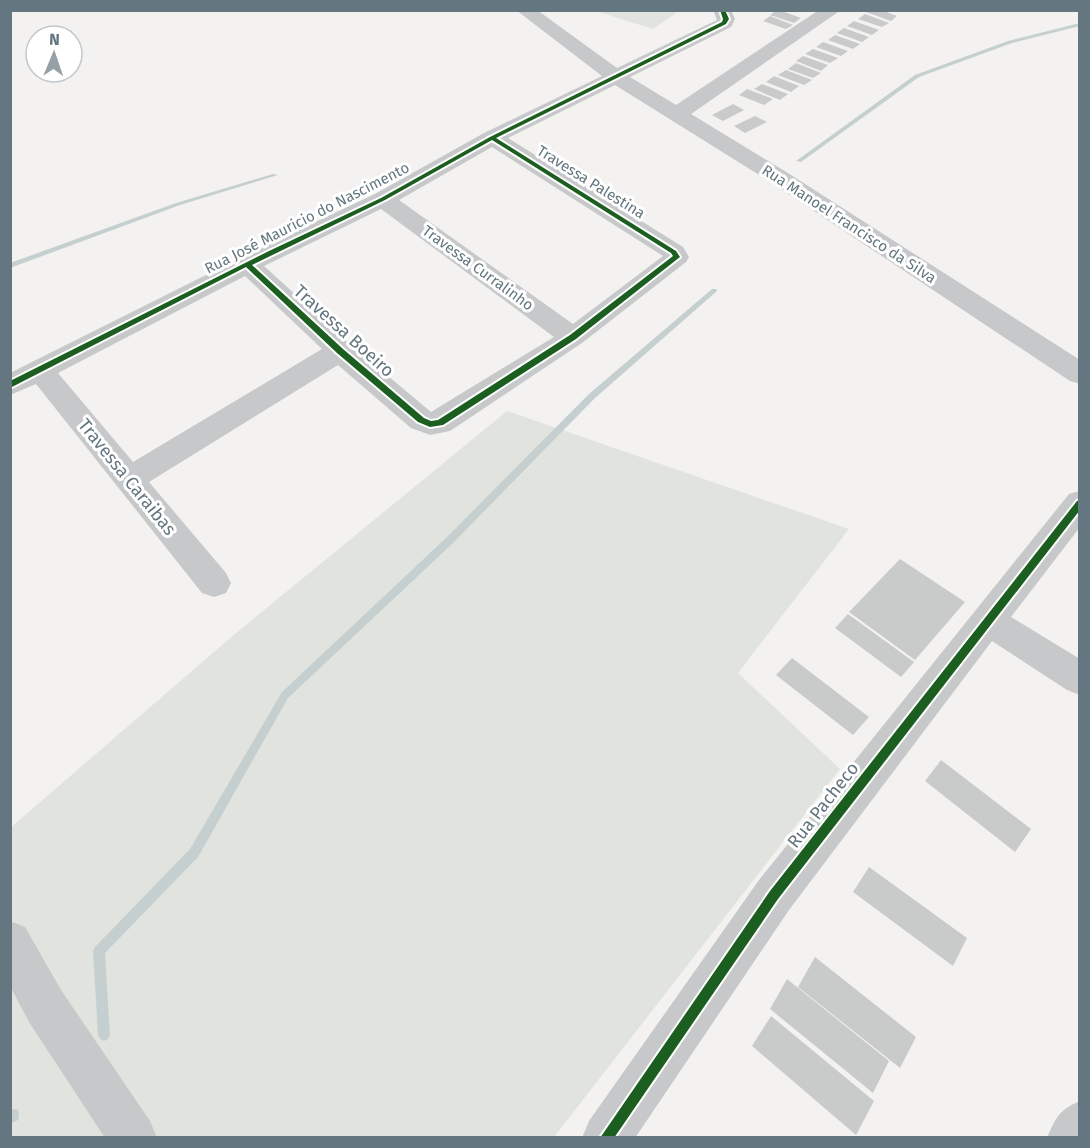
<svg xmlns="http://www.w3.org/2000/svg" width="1090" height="1148" viewBox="0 0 1090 1148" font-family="'Fira Sans',sans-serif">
<rect width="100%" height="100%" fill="#f3f2f0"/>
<path fill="#e1e4de" d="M596 11 679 10V11L653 29Z
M507 411 849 529 738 673 840 769 554 1137H11L10 828 236 633Z"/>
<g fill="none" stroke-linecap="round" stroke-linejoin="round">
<path fill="#c5cfd0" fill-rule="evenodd" d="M1080 23V26L1012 43 919 77 801 162 796 161 915 75 1008 41Z
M273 174 278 175 180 205 10 268V263L176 203Z
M712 289H716L717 291 595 398 452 544 288 698 198 857 105 953 110 1035 108 1039 104 1041 100 1039 98 1035 93 951 95 947 190 849 282 692 446 538 589 394Z
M13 1109 18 1110 19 1115 18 1120 10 1124V1110Z"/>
</g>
<path fill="#c9caca" d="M777 10H779L801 18 794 23 770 15Z
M869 10H881L897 16 891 21 866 12Z
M865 14 889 23 882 27 858 19Z
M770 16 793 25 786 29 763 21Z
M854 21 879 30 872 35 847 26Z
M844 28 869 37 862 42 837 33Z
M835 35 860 44 853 49 828 40Z
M823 42 848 51 841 56 816 47Z
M813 49 838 58 830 63 805 54Z
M803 56 828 65 821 71 796 61Z
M796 63 821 73 813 78 788 69Z
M786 70 812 80 804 85 778 75Z
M774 76 799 86 791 92 766 82Z
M762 84 788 94 780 100 754 89Z
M747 89 773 99 764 105 739 95Z
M733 104 744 110 723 121 712 115Z
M755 116 767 122 745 133 734 126Z
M900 559 965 602 915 660 849 612Z
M848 614 914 662 901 677 835 628Z
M792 658 869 717 853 735 776 675Z
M941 760 1031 829 1015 852 925 781Z
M869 867 967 938 953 966 853 892Z
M815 957 916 1037 900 1068 798 987Z
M787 979 889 1061 873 1093 770 1009Z
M771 1016 874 1101 856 1135 752 1046Z"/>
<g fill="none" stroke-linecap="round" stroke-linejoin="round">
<path fill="#c7c8c9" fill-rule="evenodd" d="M516 10H537L617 68 717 20 713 10H731L735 19 731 27 630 77 676 105 819 10H841L691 114 788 173 1080 360V384L1070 381 772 183 615 85 508 138 683 247 689 257 686 262 582 343 450 431 430 435 411 428 338 365 149 482 226 573 231 583 226 593 214 597 202 593 36 384 10 395V373L262 247 375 194 484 133 602 76ZM492 147 663 256 573 324 399 200ZM381 209 554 337 431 412 350 344 264 266ZM245 276 322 349 133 462 58 373Z
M1080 491V527L1011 617 1080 659V695L1067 690 992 641 789 910 635 1138H582L589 1121 759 880 1069 494Z
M10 921 25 927 61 990 150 1121 157 1138H105L29 1022 10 986Z
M1080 1101V1138H1047C1056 1117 1059 1110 1080 1101Z"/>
<defs>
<path id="cycleway" d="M720 10H725L729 19 726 24 496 138 676 251 680 257 576 339 443 425 430 427 418 422 337 353 246 267 10 388V381L269 251 381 198 490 137 722 22 723 19ZM492 140 671 253 673 256 570 335 438 420 431 421 424 418 343 349 252 265 385 200Z
M1080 500V510L778 899 614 1138H600L770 891 1077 501Z"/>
</defs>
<use href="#cycleway" stroke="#fff" stroke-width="4"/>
<use href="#cycleway" fill="#1b5e20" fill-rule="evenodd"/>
</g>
<g text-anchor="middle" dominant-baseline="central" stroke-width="6" stroke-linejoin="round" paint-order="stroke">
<g font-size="15" fill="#64767f" stroke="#fff">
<text transform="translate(591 182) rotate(32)">Travessa Palestina</text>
<text transform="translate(307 218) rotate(-27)">Rua José Mauricio do Nascimento</text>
<text transform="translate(849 224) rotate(33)">Rua Manoel Francisco da Silva</text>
<text transform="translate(478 268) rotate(36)">Travessa Curralinho</text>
</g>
<g font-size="18" fill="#64767f" stroke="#fff">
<text transform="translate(344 331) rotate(42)">Travessa Boeiro</text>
<text transform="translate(127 477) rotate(51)">Travessa Caraibas</text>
<text transform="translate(823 805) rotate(-52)">Rua Pacheco</text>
</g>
</g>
<rect width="1090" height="1148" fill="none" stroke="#64767f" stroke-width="24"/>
<g transform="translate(54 54) rotate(2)"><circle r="28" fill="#ffffff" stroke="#c1c8cc" stroke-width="1.5"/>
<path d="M0-4.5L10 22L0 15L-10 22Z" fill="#96a1a7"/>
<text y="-9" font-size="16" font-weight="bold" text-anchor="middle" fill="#64767f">N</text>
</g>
</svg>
